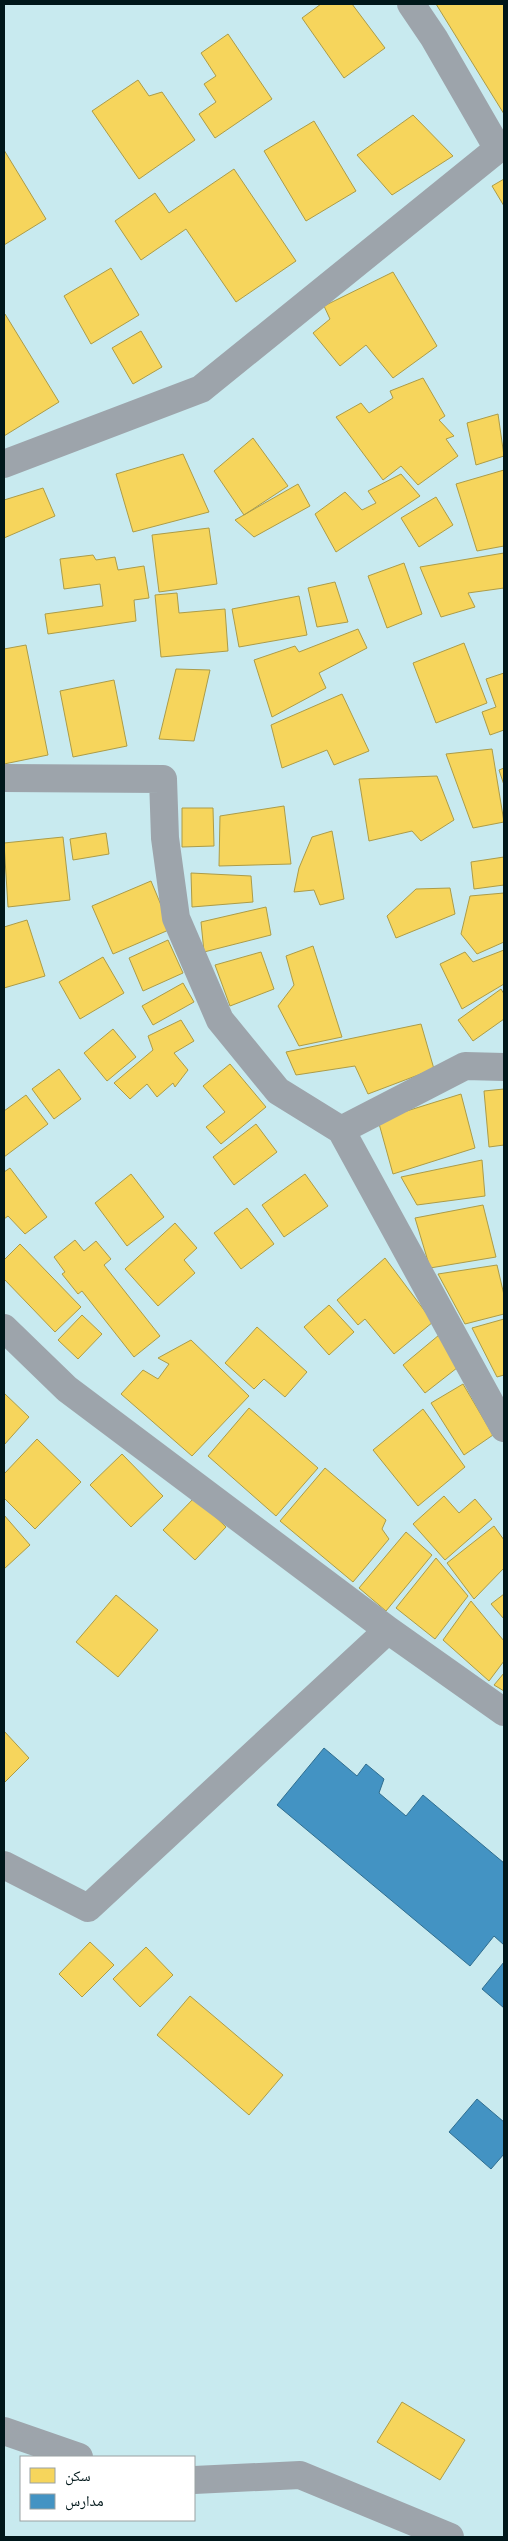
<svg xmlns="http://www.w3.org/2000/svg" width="508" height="2541" viewBox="0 0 508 2541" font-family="'Zilla Slab','Noto Naskh Arabic',serif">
<rect width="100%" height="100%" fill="#c8eaef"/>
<path fill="#f6d55c" stroke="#ac9c48" d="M321 4H352L385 48 344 78 302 18Z
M436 4H504V114Z
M228 34 272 99 215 138 199 114 216 102 204 84 216 76 201 53Z
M138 80 149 96 162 92 195 140 139 179 92 111Z
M413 115 453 156 392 195 357 155Z
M314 121 356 191 306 221 264 151Z
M4 150 46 219 4 245Z
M234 169 296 261 236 302 186 229 141 260 115 221 155 193 169 213Z
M504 179V206L492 186Z
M111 268 139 315 91 344 64 296Z
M393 272 437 346 393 378 366 345 340 366 313 333 330 319 324 306Z
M5 314 59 402 4 436V315Z
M141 331 162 367 133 384 112 348Z
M423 378 445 416 439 420 454 436 446 439 458 456 418 485 401 466 383 480 336 417 361 403 369 413 393 398 390 391Z
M498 414 504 456 476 465 467 423Z
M253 438 288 486 244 515 214 471Z
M183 454 209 512 133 532 116 474Z
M504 470V546L477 551 456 484Z
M401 474 420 496 336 552 315 514 345 492 362 510 376 503 368 491Z
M298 484 310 506 254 537 235 520Z
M43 488 55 516 4 538V500Z
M436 497 453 525 419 547 401 518Z
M209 528 217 584 159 592 152 535Z
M504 553V588L468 593 475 607 441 617 420 567Z
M93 555 96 560 115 557 118 570 144 566 149 598 134 600 136 621 48 634 45 614 103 606 100 584 64 589 60 559Z
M404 563 422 614 387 628 368 576Z
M335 582 348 622 317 627 308 588Z
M177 593 179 613 225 609 228 651 161 657 155 595Z
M299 596 307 635 239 647 232 609Z
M358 629 367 648 319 673 326 688 272 717 254 660 295 646 299 652Z
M464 643 487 703 436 723 413 663Z
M26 645 48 755 4 764V649Z
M176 669 210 670 194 741 159 739Z
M504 673V730L490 735 482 712 496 707 486 679Z
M114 680 127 746 73 757 60 691Z
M342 694 369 751 334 765 327 750 282 768 271 725Z
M492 749 504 822 473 828 446 754Z
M504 768V785L499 770Z
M437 776 454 820 421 841 412 831 369 841 359 779Z
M284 806 291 864 219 866 220 816Z
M182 808H213L214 846 182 847Z
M332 831 344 899 320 905 314 890 294 892 299 868 312 837Z
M106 833 109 854 73 860 70 839Z
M63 837 70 900 8 907 4 843Z
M504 857V885L474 889 471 862Z
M191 873 251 876 253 902 192 907Z
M151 881 171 929 113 954 92 906Z
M450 888 455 914 396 938 387 916 416 889Z
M504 893V942L477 954 461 934 470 896Z
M266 907 271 935 204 952 201 922Z
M27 920 45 976 4 988V927Z
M168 940 183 973 143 991 129 958Z
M313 946 342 1037 299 1046 278 1006 294 985 286 956Z
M504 950V984L462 1009 440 964 465 952 473 962Z
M261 952 274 989 230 1006 215 965Z
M103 957 124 993 80 1019 59 982Z
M183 983 194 1002 153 1025 142 1006Z
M501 989 504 994V1019L473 1041 458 1020Z
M181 1020 194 1041 174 1053 188 1070 175 1087 173 1083 157 1097 147 1084 130 1099 114 1083 153 1050 148 1036Z
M421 1024 434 1069 368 1094 355 1066 296 1075 286 1052Z
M113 1029 136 1057 107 1081 84 1053Z
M230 1064 266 1107 221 1144 206 1127 225 1112 203 1086Z
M59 1069 81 1099 54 1119 32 1089Z
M504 1089V1145L489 1147 484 1091Z
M461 1094 475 1148 393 1174 378 1120Z
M26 1095 48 1124 4 1157V1111Z
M256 1124 277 1152 234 1185 213 1157Z
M482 1160 485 1196 417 1205 401 1177Z
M10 1168 47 1217 25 1234 8 1216 4 1219V1172Z
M131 1174 164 1217 127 1246 95 1203Z
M305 1174 328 1206 284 1237 262 1205Z
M483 1205 496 1257 430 1268 415 1218Z
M247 1208 274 1244 241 1269 214 1233Z
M175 1223 197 1248 184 1260 195 1273 158 1306 125 1269Z
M75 1240 84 1251 96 1241 111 1259 104 1265 160 1336 134 1357 82 1291 78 1294 62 1274 65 1272 54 1257Z
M20 1244 81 1307 55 1332 4 1279V1260Z
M385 1258 433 1322 394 1354 365 1319 358 1325 337 1300Z
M497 1265 504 1295V1314L465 1324 438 1274Z
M329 1305 354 1332 329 1355 304 1327Z
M82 1315 102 1334 78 1359 58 1340Z
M504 1319V1375L497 1377 472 1328Z
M257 1327 307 1372 285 1397 264 1379 254 1389 225 1363Z
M439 1335 462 1364 425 1393 403 1365Z
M191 1340 249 1396 192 1456 121 1394 143 1370 158 1379 169 1364 158 1358Z
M463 1384 493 1435 464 1455 431 1403Z
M4 1393 29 1417 4 1445Z
M249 1408 318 1468 276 1516 208 1456Z
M423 1409 465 1467 418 1506 373 1450Z
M37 1439 81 1482 35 1529 4 1498V1474Z
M122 1454 163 1496 131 1527 90 1485Z
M325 1468 386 1520 382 1529 389 1539 353 1582 280 1521Z
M444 1496 459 1513 475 1499 492 1519 445 1560 413 1524Z
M195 1497 226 1527 195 1560 163 1530Z
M4 1515 30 1545 4 1569Z
M494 1526 504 1540V1568L474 1599 447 1563Z
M406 1532 432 1555 386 1611 359 1588Z
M436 1558 468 1596 435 1639 396 1608Z
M504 1594V1619L491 1604Z
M116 1595 158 1630 118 1677 76 1642Z
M471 1601 504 1641V1661L489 1681 443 1640Z
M504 1673V1691L494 1685Z
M4 1731 29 1758 4 1783Z
M90 1942 114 1965 82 1997 59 1974Z
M146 1947 173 1975 140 2007 113 1979Z
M190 1996 283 2075 249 2115 157 2035Z
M402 2402 465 2440 440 2480 377 2442Z"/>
<path fill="#4393c3" stroke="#2f6e90" d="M324 1748 357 1776 366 1764 384 1779 379 1793 406 1816 423 1795 504 1863V1945L494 1936 470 1966 277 1805Z
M504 1962V2008L482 1989Z
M477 2099 504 2122V2154L491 2169 449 2132Z"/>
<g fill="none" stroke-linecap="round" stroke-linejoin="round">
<path stroke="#9da4ab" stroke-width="28" d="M411 4 434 38 498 149
M4 464 201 389 504 144
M4 778 163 779 165 838 176 918 220 1020 278 1091 341 1130 504 1428
M341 1130 465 1066 504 1067
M4 1328 67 1389 388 1630 504 1712
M4 1865 88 1908 388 1630
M4 2431 79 2457
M194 2480 300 2475 450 2537"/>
</g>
<rect width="508" height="2541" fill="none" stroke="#00171a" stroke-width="10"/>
<rect x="20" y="2456" width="175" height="65" fill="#ffffff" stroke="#99a2a3"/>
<rect x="30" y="2468" width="25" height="15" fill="#f6d55c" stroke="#99a2a3"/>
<text x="65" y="2481" font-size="15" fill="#00171a">سكن</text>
<rect x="30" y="2494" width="25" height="15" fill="#4393c3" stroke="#99a2a3"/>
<text x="65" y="2506" font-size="15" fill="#00171a">مدارس</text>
</svg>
